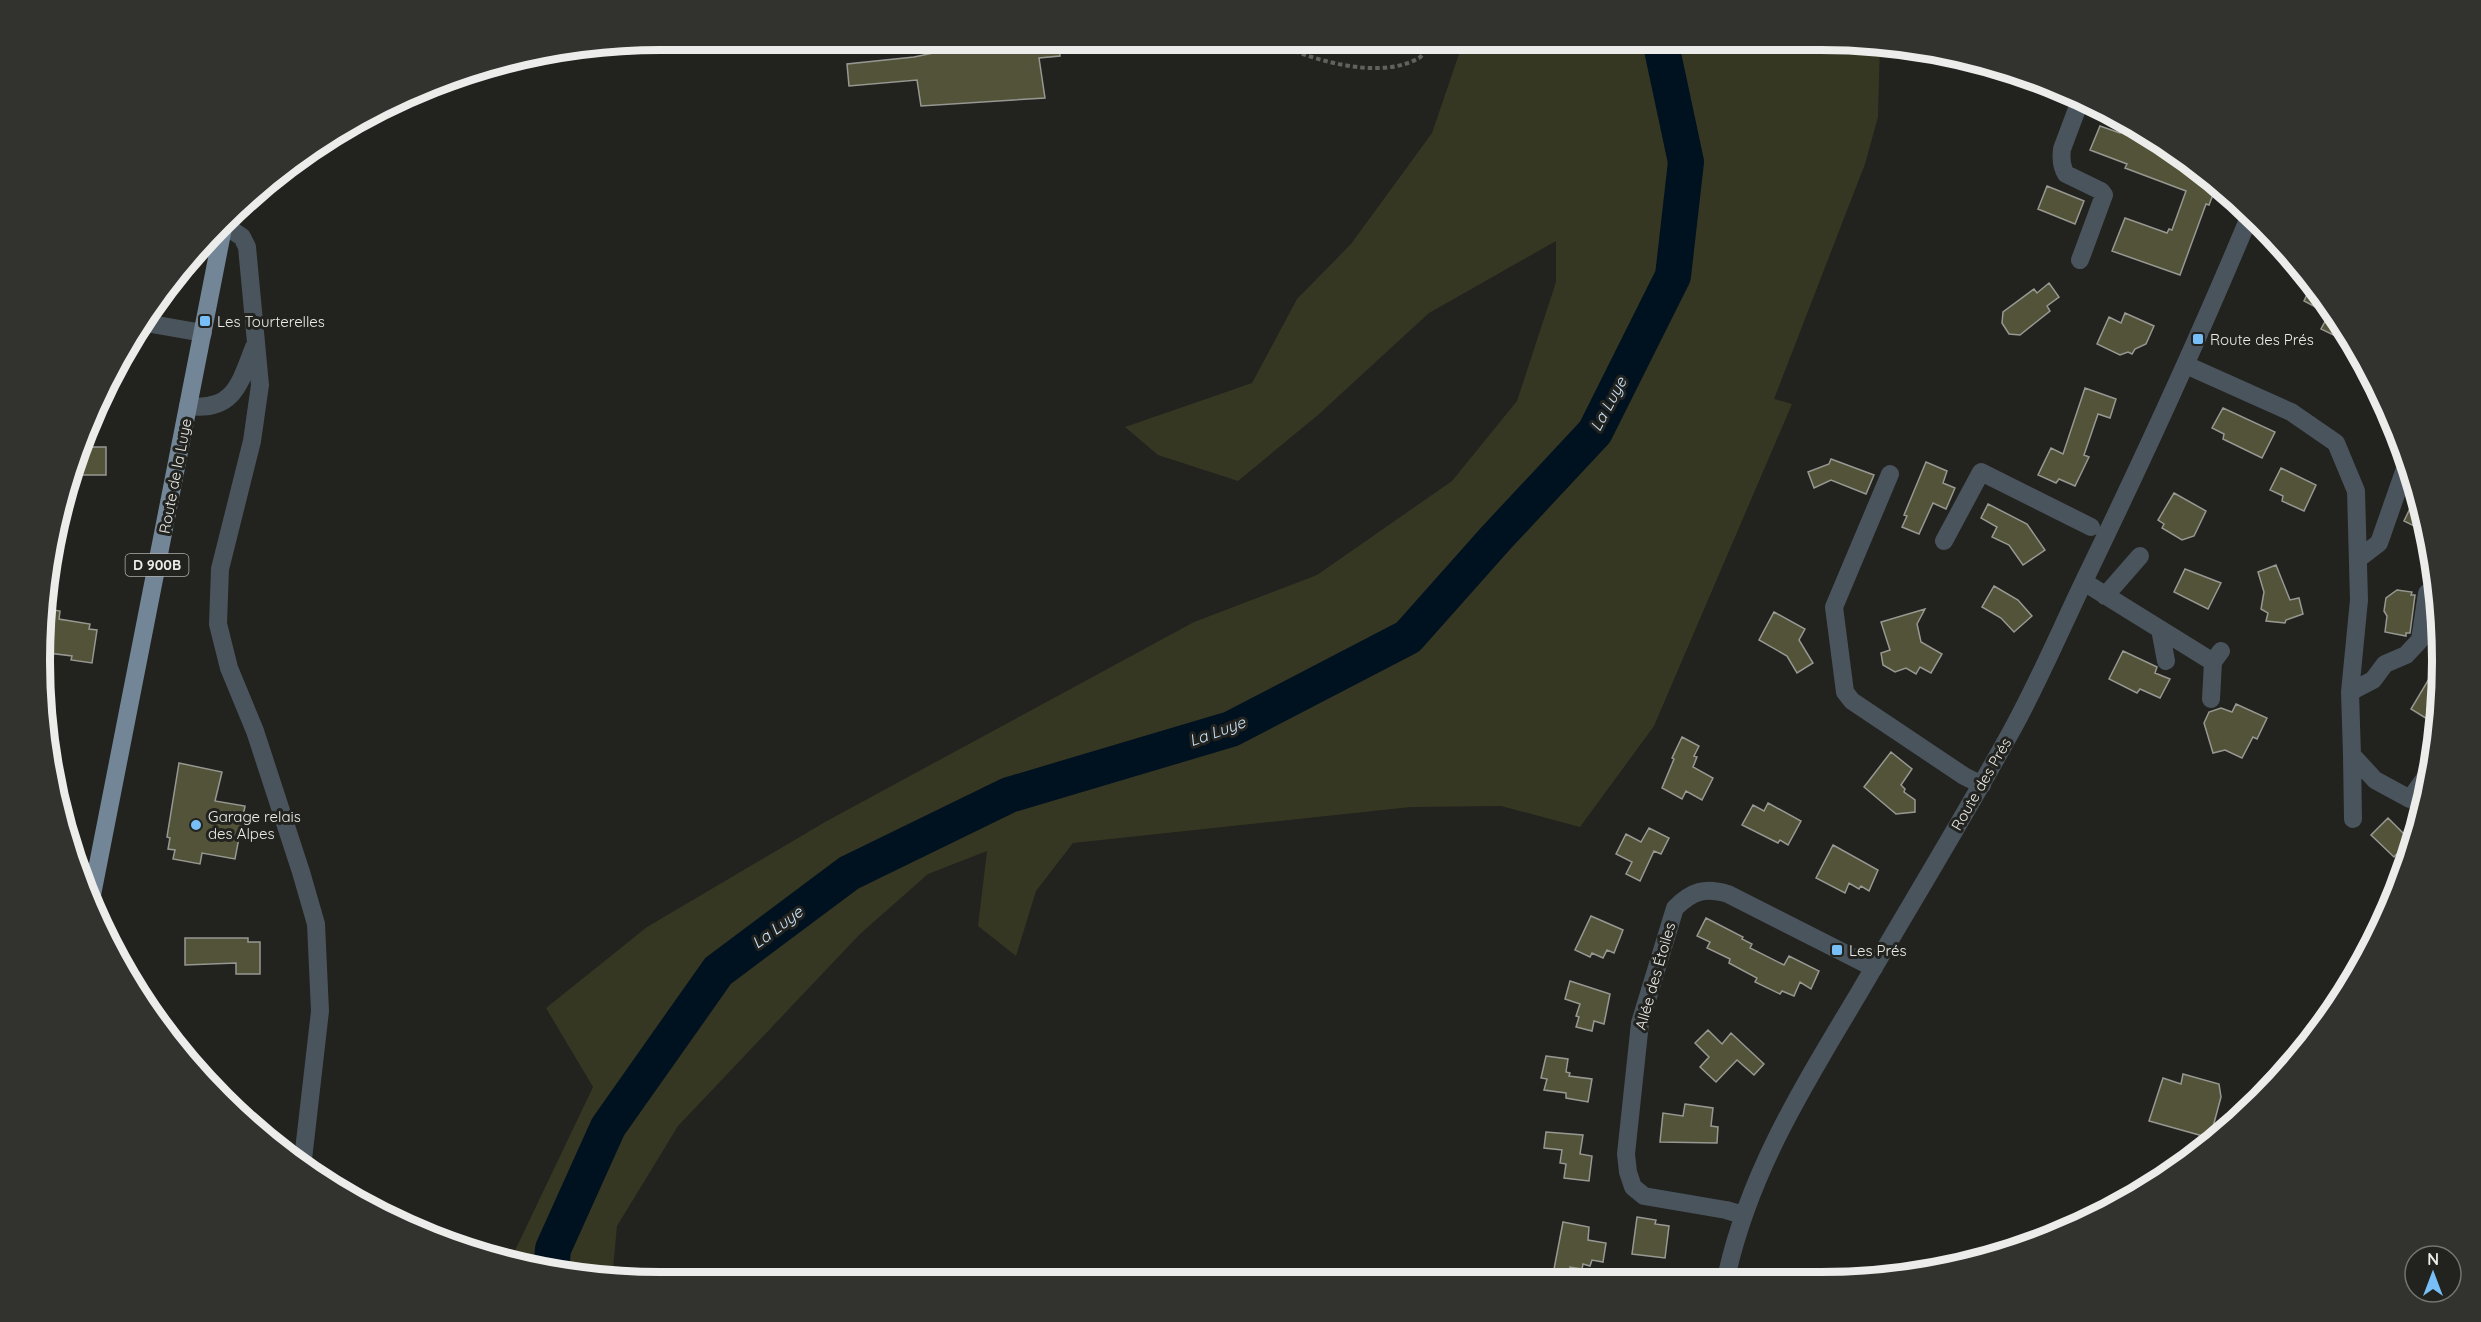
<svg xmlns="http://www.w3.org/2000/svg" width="2481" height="1322" viewBox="0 0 2481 1322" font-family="Quicksand,sans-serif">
<rect width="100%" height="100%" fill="#22221e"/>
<path fill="#363722" d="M1455 40H1860L1880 44 1878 117 1865 164 1774 399 1792 404 1654 726 1580 827 1501 806 1411 807 1073 843 1036 891 1016 956 978 926 987 851 928 874 860 934 678 1126 617 1226 612 1280 509 1263 593 1087 546 1008 647 927 825 822 1194 622 1317 575 1452 481 1517 401 1556 282V241L1429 313 1318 415 1238 481 1158 455 1125 427 1252 383 1297 299 1351 244 1432 133 1459 54Z"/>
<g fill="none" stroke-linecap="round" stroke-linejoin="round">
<path stroke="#001120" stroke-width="36" d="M551 1270 553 1249 608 1127 718 971 849 873 1009 795 1231 729 1408 637 1496 538 1595 432 1673 276 1686 162 1660 40"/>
</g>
<path fill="#525338" stroke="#989893" stroke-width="1.5" d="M992 39H1058L1060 56 1039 58 1045 98 921 106 917 80 849 86 847 64 914 57 992 41Z
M2100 126 2120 133 2121 128 2158 142 2217 184 2209 205 2206 204 2180 275 2112 251 2125 218 2167 233 2169 229 2172 230 2186 191 2125 168 2127 164 2090 150Z
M2047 186 2084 201 2075 224 2038 209Z
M2313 282 2335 316 2352 344 2321 329 2329 314 2304 301Z
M2049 283 2059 297 2047 306 2050 311 2020 335 2009 334 2002 323 2003 312 2034 289 2037 293Z
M2125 313 2154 326 2146 344 2135 349 2132 354 2128 352 2120 355 2097 344 2109 317 2121 323Z
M2085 388 2116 399 2110 418 2098 414 2084 455 2089 457 2075 486 2059 479 2056 483 2038 475 2051 448 2063 454Z
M2223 408 2275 432 2262 458 2223 439 2224 434 2212 428Z
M78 447H106V475H69Z
M1831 459 1874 475 1866 494 1831 480 1814 488 1808 472 1829 464Z
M1926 462 1947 471 1943 483 1955 488 1946 509 1933 503 1919 534 1902 527 1907 516 1904 515Z
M2281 468 2316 485 2304 511 2282 501 2283 496 2270 490Z
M2418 492 2421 500 2426 532 2404 521Z
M2174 493 2206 511 2194 536 2182 540 2162 528 2164 524 2158 520Z
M1988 504 2027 524 2045 550 2023 565 2009 545 1992 537 1997 527 1981 518Z
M2276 565 2290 600 2299 598 2303 614 2286 620 2285 623 2266 621 2268 613 2261 609 2264 592 2258 572Z
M2185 569 2221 583 2208 609 2174 592Z
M1994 586 2018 600 2032 616 2014 632 2001 618 1982 607Z
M2397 590 2412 592 2411 595H2415L2410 633H2406V636L2385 632 2387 616 2384 611 2386 598Z
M42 608 60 611 59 619 90 624 89 629 97 630 92 663 71 660 72 656 40 652Z
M1925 609 1917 624 1921 642 1942 654 1931 673 1920 667 1916 674 1906 668 1895 672 1883 665 1881 653 1890 650 1881 622Z
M1774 612 1805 629 1799 640 1813 663 1797 673 1787 656 1759 640Z
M2123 651 2157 667 2155 673 2170 679 2160 698 2140 689 2137 693 2109 679Z
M2439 662 2438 713 2432 722 2411 709Z
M2236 704 2267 718 2257 739 2253 737 2242 758 2225 750 2213 753 2204 723 2209 712 2221 708 2232 712Z
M1682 737 1699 746 1694 756 1697 757 1693 767 1713 778 1702 800 1686 791 1682 799 1662 788 1674 759 1672 758Z
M1891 752 1912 769 1901 785 1905 789 1904 792 1915 800V812L1896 814 1864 787Z
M179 763 222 772 215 801 245 806 235 859 202 853 200 864 173 859 175 850 168 849 170 838 167 837Z
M1768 803 1801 821 1788 845 1780 840 1778 843 1742 825 1753 805 1764 811Z
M2388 818 2410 840 2394 857 2371 835Z
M1649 828 1669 838 1661 854 1654 851 1640 881 1626 874 1632 862 1616 854 1626 834 1641 842Z
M1833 845 1878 870 1869 891 1861 886 1859 889 1849 883 1845 893 1816 878Z
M1591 916 1623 930 1614 953 1607 950 1603 958 1592 953 1590 957 1575 950Z
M1706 918 1743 937 1742 939 1752 944 1750 948 1784 965 1789 956 1819 971 1811 989 1800 982 1794 996 1782 991 1780 994 1755 982 1757 978 1729 963 1730 959 1707 948 1710 942 1697 936Z
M185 938H248V942H260V974H236V963L185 965Z
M1570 981 1610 994 1604 1024 1594 1021 1592 1031 1576 1027 1579 1017 1576 1016 1580 1004 1565 999Z
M1708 1030 1722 1044 1731 1033 1764 1064 1754 1075 1737 1060 1716 1082 1700 1067 1709 1057 1695 1043Z
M1546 1056 1568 1059 1566 1072 1570 1073 1569 1076 1592 1079 1588 1102 1566 1098V1093L1544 1090 1547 1079 1541 1078Z
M2183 1074 2219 1084 2221 1097 2210 1138 2149 1121 2163 1078 2181 1084Z
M1685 1104 1713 1108 1711 1126 1718 1127 1717 1143 1660 1142 1663 1113 1683 1116Z
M1546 1132 1583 1135 1580 1154 1592 1156 1589 1181 1564 1178 1566 1164 1560 1163 1562 1150 1544 1148Z
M1637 1217 1656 1220 1655 1224 1669 1226 1665 1258 1632 1254Z
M1563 1222 1589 1227 1588 1240 1606 1243 1603 1262 1592 1260 1590 1266 1583 1264 1582 1269 1570 1267 1569 1272 1554 1269Z"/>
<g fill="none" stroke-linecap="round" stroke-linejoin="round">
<path stroke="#61615e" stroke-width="4" stroke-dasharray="4.5 3" stroke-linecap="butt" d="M1267 40C1308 58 1376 82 1419 58 1424 55 1429 45 1432 40"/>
<path stroke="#4a545d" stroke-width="18" d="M2080 101 2062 149C2061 157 2061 166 2066 174L2101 191 2104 195 2080 260
M223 224 242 237 247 247 260 385 252 441 220 569 218 624 229 668 255 731 301 872 316 924 320 1011 302 1168
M140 322 203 333
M2186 365 2291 412 2336 443 2356 491 2359 600 2350 692 2373 680 2385 664 2406 655 2420 640 2427 593
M188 406C234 412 240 383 254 347
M1890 474 1834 607 1845 692 1852 701 1964 776 1982 785
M1944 541 1981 472 2091 527
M2358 559 2379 543 2407 463
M2084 582 2213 662
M2105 596 2140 556
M2160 629 2166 661
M2350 692 2352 755 2375 780 2410 799 2430 771
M2211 699 2213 662 2221 651
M2352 755 2353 819
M1743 1215 1726 1210 1644 1196 1633 1187 1628 1172 1626 1154 1640 1023 1675 908C1692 891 1705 887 1728 894L1874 968
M1726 1278C1749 1172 1804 1085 1859 993 1910 905 1963 819 2012 730 2039 681 2061 629 2085 579 2143 459 2199 338 2250 215"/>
<path stroke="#728697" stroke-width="18" d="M90 905 224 223"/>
</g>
<g fill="#78bff7" stroke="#22221e" stroke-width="2">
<rect x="199" y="315" width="12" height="12" rx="3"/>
<rect x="2192" y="333" width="12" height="12" rx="3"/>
<circle cx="196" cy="825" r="6"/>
<rect x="1831" y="944" width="12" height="12" rx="3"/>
</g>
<g text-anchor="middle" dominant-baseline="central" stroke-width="6" stroke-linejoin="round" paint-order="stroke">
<rect fill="#22221e" stroke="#afafad" stroke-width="1.5" x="125.5" y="554" width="63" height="22" rx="4.5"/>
<g font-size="14" font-weight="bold" fill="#ececea">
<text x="157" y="565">D 900B</text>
</g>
<g font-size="15" fill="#ececea" stroke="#22221e" text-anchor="start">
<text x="217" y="321">Les Tourterelles</text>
<text x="2210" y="339">Route des Prés</text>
<text x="208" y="816">Garage relais<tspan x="208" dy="17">des Alpes</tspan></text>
<text x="1849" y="950">Les Prés</text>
</g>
<g font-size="15" fill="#ececea" stroke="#22221e">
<text transform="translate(175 476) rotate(-79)">Route de la Luye</text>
<text transform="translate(1981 784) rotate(-60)">Route des Prés</text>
<text transform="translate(1655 976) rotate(-74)">Allée des Étoiles</text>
</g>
<g font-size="16" font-style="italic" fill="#c9e5fc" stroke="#22221e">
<text transform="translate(1608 404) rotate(-62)">La Luye</text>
<text transform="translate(1217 731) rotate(-20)">La Luye</text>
<text transform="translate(777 927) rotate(-37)">La Luye</text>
</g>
</g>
<path d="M0 0H2481V1322H0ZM661 50H1821A611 611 0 0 1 2432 661V661A611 611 0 0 1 1821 1272H661A611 611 0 0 1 50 661V661A611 611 0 0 1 661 50Z" fill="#32322e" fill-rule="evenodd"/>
<path fill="none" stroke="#ececea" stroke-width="8" d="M661 50H1821A611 611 0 0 1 2432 661V661A611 611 0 0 1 1821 1272H661A611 611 0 0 1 50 661V661A611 611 0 0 1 661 50Z"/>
<g transform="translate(2433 1274)"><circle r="28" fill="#22221e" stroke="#737370" stroke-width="1.5"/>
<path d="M0-4.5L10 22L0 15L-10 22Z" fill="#78bff7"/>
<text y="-9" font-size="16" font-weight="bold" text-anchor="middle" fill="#ececea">N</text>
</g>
</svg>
